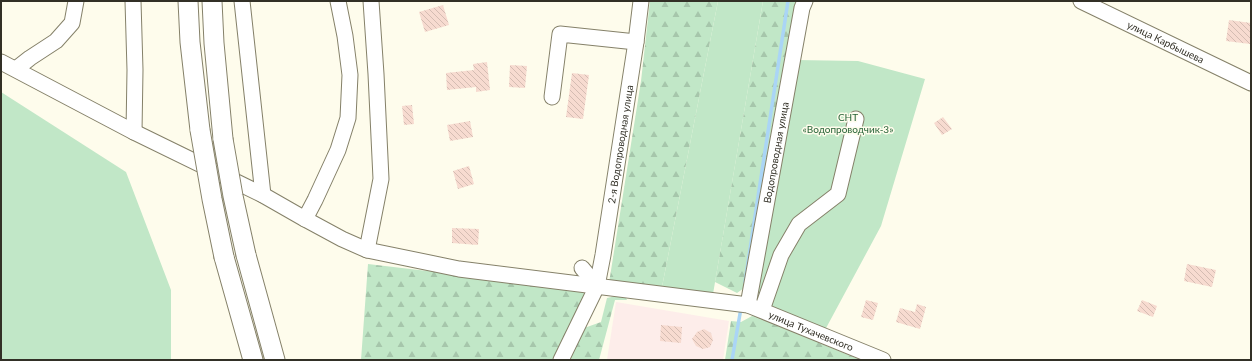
<svg xmlns="http://www.w3.org/2000/svg" width="1252" height="361" viewBox="0 0 1252 361" font-family="Lato,sans-serif">
<defs>
<pattern id="forest-firs" width="22" height="20" patternUnits="userSpaceOnUse"><rect width="22" height="20" fill="#c1e7c7"/><path d="M5 1l3.5 6h-7zM16 11l3.5 6h-7z" fill="#a6c6ab"/></pattern>
<pattern id="building-back-hatch" width="6" height="6" patternUnits="userSpaceOnUse"><rect width="6" height="6" fill="#f7dbd0"/><path d="M-1 5l2 2M0 0l6 6M5-1l2 2" fill="none" stroke="#d4bcb2"/></pattern>
</defs>
<rect width="100%" height="100%" fill="#fefcec"/>
<path fill="#fdedea" d="M616 302 729 321 723 360H607Z"/>
<path fill="#c1e7c7" d="M718 1H763L713 294 662 287Z
M796 60 858 61 925 79 881 226 818 343 752 316 772 189Z
M1 92 126 172 171 290V360H1Z"/>
<path fill="url(#forest-firs)" d="M650 1H718L662 287 609 283 641 81Z
M763 1H800L747 286 737 293 715 282Z
M368 264 579 289 588 295 575 324 587 327 601 322 607 298 624 294 627 300H615L599 360H361Z
M752 316 861 360H725L731 321 741 322Z"/>
<g fill="none" stroke-linecap="round" stroke-linejoin="round">
<path stroke="#aad5f6" stroke-width="3.5" d="M745 282 788 1
M732 360 741 308"/>
</g>
<path fill="url(#building-back-hatch)" d="M443 5 449 25 425 32 419 12Z
M1229 20 1251 23 1250 44 1226 41Z
M487 62 490 90 476 92V87L447 90 446 73 474 70 473 64Z
M510 65 527 66 525 88 509 87Z
M572 73 589 75 583 119 566 117Z
M412 105 414 124 404 125 402 106Z
M943 117 952 129 942 135 934 123Z
M470 121 473 137 450 141 447 125Z
M469 166 474 184 458 189 453 171Z
M452 228 479 229 478 245 452 243Z
M1187 264 1216 270 1212 287 1184 281Z
M866 300 878 303 873 320 861 317Z
M1142 300 1157 306 1153 317 1137 311Z
M917 304 926 307 920 329 896 322 900 308 915 312Z
M661 325 682 327 681 343 660 341Z
M704 329 711 333 713 340 710 347 703 349 696 346 692 339 697 332Z"/>
<g fill="none" stroke-linecap="round" stroke-linejoin="round">
<defs>
<g id="minor">
<path d="M133 1 135 70 134 132"/>
<path d="M242 1 263 195"/>
<path id="s1" d="M1081 1 1251 83"/>
<path id="s2" d="M1 62 134 132 263 195 305 219 342 239 367 250 459 269 748 305 883 360"/>
<path d="M16 69 30 58 56 41 72 23 76 1"/>
<path d="M552 97 560 34 636 42"/>
<path d="M305 219 315 200 338 150 348 118 350 75 345 36 338 1"/>
<path d="M367 250 381 179 376 74 371 1"/>
<path d="M582 268 597 286"/>
<path id="s3" d="M748 305 802 8 805 1"/>
<path d="M762 310 781 255 799 224 838 194 856 119"/>
<path id="s4" d="M561 360 597 286 603 255 636 42 641 1"/>
</g>
<path id="major" d="M188 1 190 42 200 130
M212 1 214 43 223 139
M246 255 275 360
M224 257 253 360"/>
</defs>
<use href="#minor" stroke="#858169" stroke-width="17"/>
<use href="#major" stroke="#858169" stroke-width="21"/>
<use href="#minor" stroke="#fff" stroke-width="15"/>
<use href="#major" stroke="#fff" stroke-width="19"/>
<defs>
<path id="major-bridge" d="M200 130 212 199 224 257
M223 139 233 196 246 255"/>
</defs>
<use href="#major-bridge" stroke="#858169" stroke-width="21" stroke-linecap="butt"/>
<use href="#major-bridge" stroke="#fff" stroke-width="19"/>
</g>
<g text-anchor="middle" dominant-baseline="central" stroke-width="3" stroke-linejoin="round" paint-order="stroke">
<g font-size="10" fill="#323026" stroke="#fefcec">
<text stroke="none"><textPath href="#s1" startOffset="94">улица Карбышева</textPath></text>
<text stroke="none"><textPath href="#s4" startOffset="226">2-я Водопроводная улица</textPath></text>
<text stroke="none"><textPath href="#s3" startOffset="155">Водопроводная улица</textPath></text>
<text stroke="none"><textPath href="#s2" startOffset="865">улица Тухачевского</textPath></text>
</g>
<g font-size="10" fill="#286438" stroke="#fefcec">
<text x="848" y="117">СНТ<tspan x="848" dy="12">«Водопроводчик-3»</tspan></text>
</g>
</g>
<rect width="1252" height="361" fill="none" stroke="#323026" stroke-width="4"/>
</svg>
